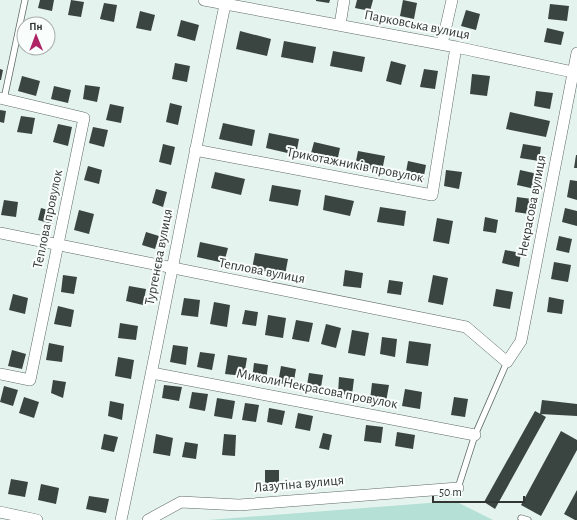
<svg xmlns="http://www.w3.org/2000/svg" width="577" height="520" viewBox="0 0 577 520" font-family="'Alegreya Sans',sans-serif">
<rect width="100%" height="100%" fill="#e5f3ef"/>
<path fill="#b5e0d5" d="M455 501 493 520H208Z"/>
<path fill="#3a4542" d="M40 0H54L52 11 38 8Z
M71 0 84 2 81 17 68 15Z
M316 0H330L329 3 316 1Z
M357 0H373L370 11 355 8Z
M403 0 417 3 414 19 400 16Z
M104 3 117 5 114 22 100 19Z
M550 4 569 6 567 21 548 19Z
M466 10 480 14 476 30 461 26Z
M140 11 155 15 151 31 136 28Z
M181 20 199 25 195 41 177 36Z
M547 28 564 32 561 45 544 42Z
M240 31 271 39 267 56 236 49Z
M284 41 316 47 313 63 281 57Z
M333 51 365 57 362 72 330 66Z
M391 61 406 65 401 85 386 81Z
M175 63 190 66 187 82 172 79Z
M0 69 3 70 1 80H0Z
M424 69 438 71 435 89 420 87Z
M472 74 490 76 487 96 470 94Z
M22 76 40 81 36 96 18 91Z
M85 85 100 87 97 102 83 99Z
M54 86 71 90 68 103 51 99Z
M536 91 553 93 550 109 534 106Z
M170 103 182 106 178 125 166 122Z
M110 104 124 107 121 123 106 120Z
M0 110 6 111 4 123 0 122Z
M510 112 550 121 546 137 506 129Z
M21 116 35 118 32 134 17 132Z
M223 123 255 130 252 146 219 139Z
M58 124 72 127 68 146 53 142Z
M93 127 108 130 104 147 89 143Z
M269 133 299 139 296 155 266 148Z
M314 142 340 148 337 162 310 157Z
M163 144 175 147 171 165 159 162Z
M523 144 541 147 539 161 520 158Z
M358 151 385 156 382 171 355 166Z
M576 155H577V168H574Z
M408 161 426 165 423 181 405 177Z
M88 166 102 170 99 184 84 180Z
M446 170 462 172 459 189 444 186Z
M520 170 538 174 535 189 517 185Z
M215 172 245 179 241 195 211 188Z
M570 180 577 181V200L567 197Z
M272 185 301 190 298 206 269 201Z
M156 189 167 192 163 207 152 203Z
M325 195 354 201 350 216 323 210Z
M517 197 532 199 529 214 515 212Z
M4 200 18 202 16 217 1 215Z
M380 207 406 211 404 226 377 222Z
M41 208 55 212 52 224 38 220Z
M565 208 577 211V226L562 222Z
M79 210 94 214 89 234 74 230Z
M485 217 498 220 496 233 483 231Z
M437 218 453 221 449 244 433 241Z
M146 232 159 236 155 249 142 245Z
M559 236 572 239 569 253 556 250Z
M200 242 228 248 224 263 197 257Z
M505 250 521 253 519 267 502 263Z
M255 253 288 259 285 275 252 269Z
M554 262 571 265 568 282 551 279Z
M345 270 363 273 361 288 343 286Z
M63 275 77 277 74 294 61 292Z
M433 275 448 278 443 305 428 302Z
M389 280 403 282 401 295 387 293Z
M129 286 146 289 143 305 126 301Z
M496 289 513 292 510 309 493 306Z
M13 294 28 298 25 314 9 310Z
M549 297 564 300 562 314 547 312Z
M184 298 200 300 198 317 181 315Z
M214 302 230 305 227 327 210 324Z
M58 306 74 310 71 327 54 324Z
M245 310 258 312 256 326 242 324Z
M268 315 286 318 283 338 265 335Z
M296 320 313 323 309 342 292 339Z
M120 323 138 326 136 340 118 338Z
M326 324 341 328 336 348 321 344Z
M352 330 369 333 365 356 348 353Z
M382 337 397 339 395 357 380 354Z
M409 341 431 344 428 366 406 363Z
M49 343 64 346 62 362 46 360Z
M173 345 188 347 186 365 170 362Z
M12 350 26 354 22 369 8 366Z
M200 352 215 354 212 370 197 367Z
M228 355 247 358 244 376 225 374Z
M118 357 134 360 131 379 115 376Z
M254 363 268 365 266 381 252 379Z
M281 366 296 369 293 386 278 383Z
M309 373 323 375 320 393 306 391Z
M339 377 354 379 352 395 338 394Z
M53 380 66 382 63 398 51 393Z
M372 383 389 385 386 402 370 400Z
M164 385 182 387 179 401 162 398Z
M4 386 18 390 13 406 0 402Z
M405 389 422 392 420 409 402 406Z
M192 392 208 394 205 411 189 408Z
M24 397 39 402 34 418 19 413Z
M454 397 468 399 465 417 451 415Z
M217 398 235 401 232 419 214 416Z
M542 400 577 404V416L540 414Z
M110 401 124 404 122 420 108 416Z
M245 403 259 405 256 422 242 420Z
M269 408 285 411 282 425 267 422Z
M535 411 546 417 495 509 484 502Z
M298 413 313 416 310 431 295 428Z
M366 425 383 427 381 443 364 441Z
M561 431 577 440V450L541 516 521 505Z
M397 432 415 435 413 449 395 446Z
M323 433 332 435 329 450 319 448Z
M104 434 118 437 114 452 101 449Z
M156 434 173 438 170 456 153 453Z
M224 434 236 435 235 456 222 455Z
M185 442 198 444 196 459 182 457Z
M265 470H279V486H265Z
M11 479 28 482 25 497 8 494Z
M41 484 59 488 56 504 38 500Z
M577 490V520H575L564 514Z
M89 496 109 499 106 513 86 509Z"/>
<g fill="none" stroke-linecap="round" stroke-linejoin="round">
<defs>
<path id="service" d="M4 99 25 0
M458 488 475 435 507 362
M521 518 528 520"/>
<path id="minor" d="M204 0 456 47 577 73
M340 25 344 0
M442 44 452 0
M0 98 84 118 30 380 0 374
M195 150 432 195 456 47
M0 233 466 327 507 362 521 341 577 53
M152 373 475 435
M0 512 37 520
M121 520C158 347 190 173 226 0
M148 520 181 502 239 505 458 488"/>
</defs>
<use href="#service" stroke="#5e6a67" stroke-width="7"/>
<use href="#minor" stroke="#5e6a67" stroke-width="12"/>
<use href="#service" stroke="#fff" stroke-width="5.5"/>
<use href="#minor" stroke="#fff" stroke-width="11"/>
</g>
<g text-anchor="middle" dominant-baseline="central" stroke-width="4" stroke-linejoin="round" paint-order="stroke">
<g font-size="14" fill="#313635" stroke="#f9fefd">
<text transform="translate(417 25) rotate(11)">Парковська вулиця</text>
<text transform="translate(355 165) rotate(11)">Трикотажників провулок</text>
<text transform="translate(532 206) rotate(-79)">Некрасова вулиця</text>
<text transform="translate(48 219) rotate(-78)">Теплова провулок</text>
<text transform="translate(159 257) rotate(-79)">Тургенєва вулиця</text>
<text transform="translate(262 271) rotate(11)">Теплова вулиця</text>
<text transform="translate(317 389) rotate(11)">Миколи Некрасова провулок</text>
<text transform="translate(299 484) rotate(-5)">Лазутіна вулиця</text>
</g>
</g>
<g transform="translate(36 36) rotate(359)"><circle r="19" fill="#f9fefd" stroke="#a9aead"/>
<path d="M0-3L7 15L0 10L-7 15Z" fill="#ae2465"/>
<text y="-6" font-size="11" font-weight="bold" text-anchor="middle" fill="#313635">Пн</text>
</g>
<path d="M433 496v6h91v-6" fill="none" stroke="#313635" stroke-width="2"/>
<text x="439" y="496" font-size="12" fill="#313635" stroke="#f9fefd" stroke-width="3" paint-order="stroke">50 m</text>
</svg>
